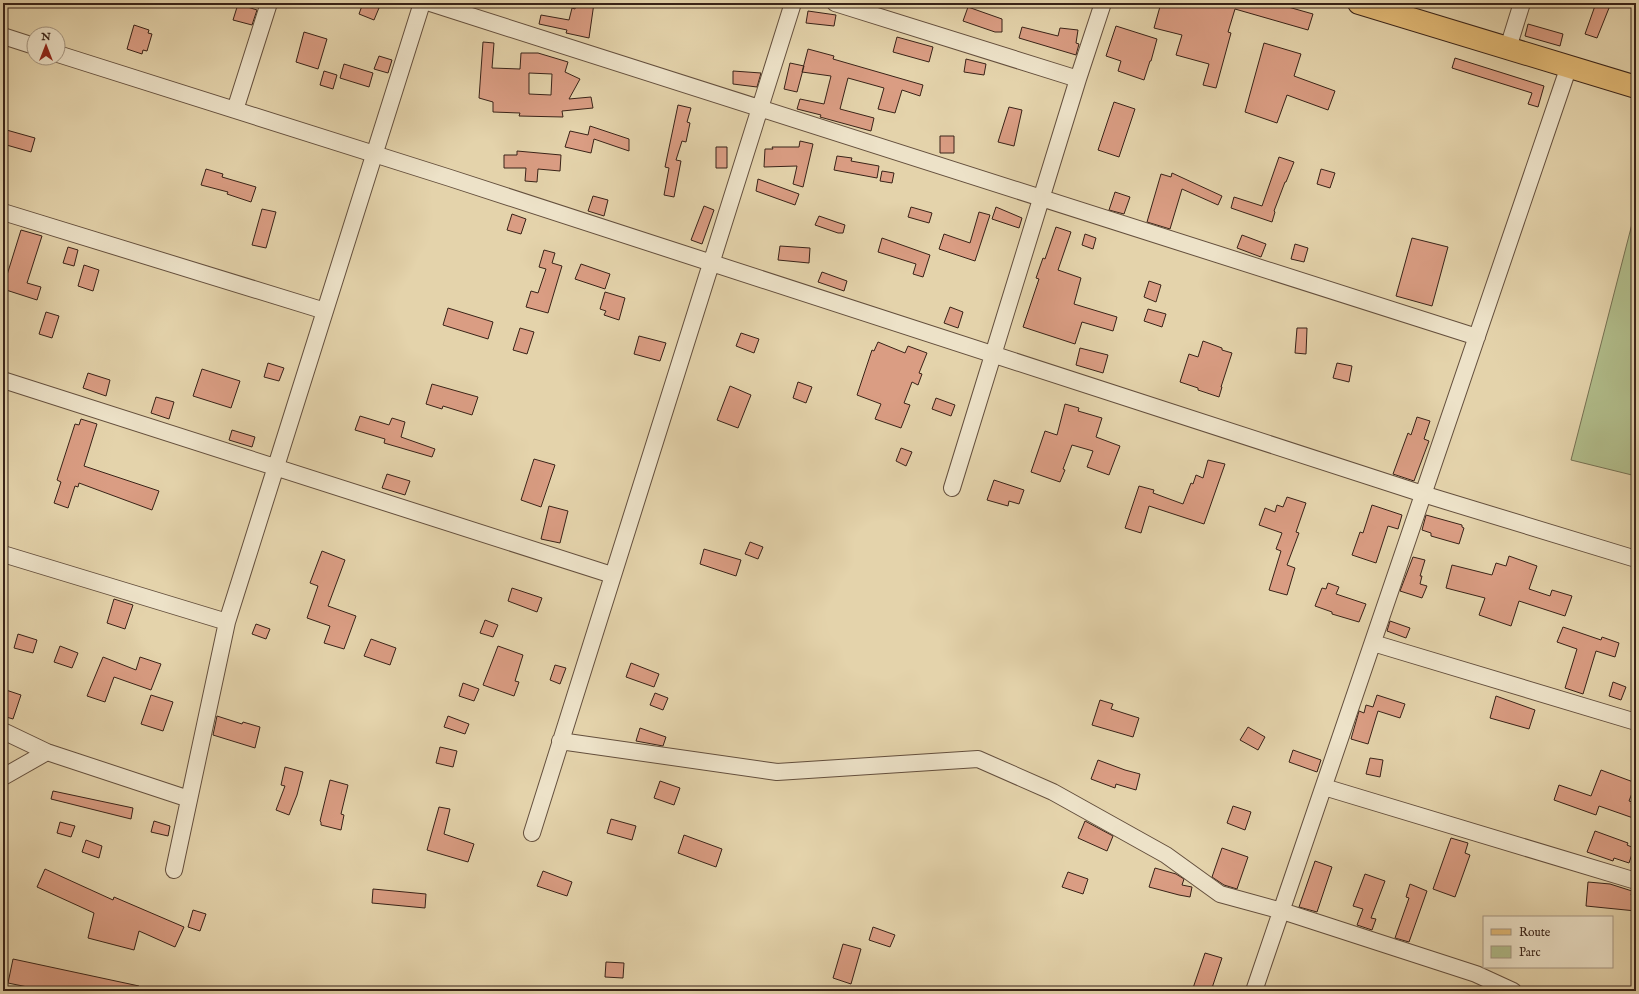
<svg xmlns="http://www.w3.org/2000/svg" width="1639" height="994" viewBox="0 0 1639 994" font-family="'IM FELL English',serif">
<rect width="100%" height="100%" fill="#e4d3ab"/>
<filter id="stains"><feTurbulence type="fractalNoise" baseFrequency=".005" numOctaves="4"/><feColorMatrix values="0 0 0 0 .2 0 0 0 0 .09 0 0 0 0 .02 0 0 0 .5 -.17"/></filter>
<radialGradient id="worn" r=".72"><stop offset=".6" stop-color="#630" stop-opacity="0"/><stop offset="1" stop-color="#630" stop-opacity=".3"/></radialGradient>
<path fill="#b1bd8b" stroke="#757052" d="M1632 224 1636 225V476L1571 460Z"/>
<path fill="#da9d83" stroke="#392318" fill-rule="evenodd" d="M363 3 379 8 374 20 359 14Z
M576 3H594L589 38 566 33 567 30 539 24 541 15 569 20 572 8 575 9Z
M1161 3H1274L1313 14 1308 30 1235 9 1228 32 1231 33 1216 88 1203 85 1209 64 1176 55 1182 35 1154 28Z
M1596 3H1611L1597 38 1585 34Z
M238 4 257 10 252 25 233 20Z
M968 7 1002 19V32H995L963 21Z
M808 11 836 15 834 26 806 23Z
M1528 24 1563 34 1560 46 1525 36Z
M134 25 149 30 148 33 152 34 147 51 143 50 142 54 127 49Z
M1116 26 1157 39 1151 61H1150L1144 80 1118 71 1121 61 1106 56Z
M1022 27 1058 36 1060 28 1078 30 1076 43 1079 44 1076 55 1019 38Z
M304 32 327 39 318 69 296 62Z
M897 37 933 47 929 62 893 52Z
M483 42 494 43 492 68 520 69 521 53H538L568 62 565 72 580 79 569 99 591 97 593 108 562 111 563 117 519 116 520 113 493 112V102L479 98ZM529 73 552 74 551 95 529 94Z
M1264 43 1301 54 1294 76 1335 91 1328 110 1287 95 1277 123 1245 112Z
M808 49 834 56 833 59 923 85 920 96 902 90 895 113 878 109 884 88 848 78 840 109 874 118 871 131 820 117 821 115 797 109 800 99 824 104 831 76 802 72Z
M379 56 392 60 388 73 374 69Z
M1455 58 1544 86 1538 107 1528 104 1532 93 1452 68Z
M966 59 986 64 984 75 964 72Z
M790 63 804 66 797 92 784 89Z
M344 64 373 73 369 87 340 78Z
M324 71 337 75 333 89 320 85Z
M733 71 761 73 757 87 733 84Z
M1114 102 1135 109 1119 157 1098 150Z
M678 105 691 108 687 122 690 123 686 142 682 141 676 160 681 161 674 197 664 195 669 168 665 167Z
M1009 107 1022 110 1014 146 998 142Z
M590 126 629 139V151L594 139 591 153 565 147 570 131 588 135Z
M3 129 35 138 31 152 3 144Z
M940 136H954V153H940Z
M800 141 813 144 803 187 793 184 797 166 764 167 765 149H773L772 147H799Z
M716 147H727V168H716Z
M517 151 561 155 560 171 538 169 537 182 525 181 526 168H504V155H517Z
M837 156 852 158 851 161 879 166 877 178 834 170Z
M1279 157 1294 162 1286 182H1285L1274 211 1275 212 1272 222 1231 208 1234 197 1262 206Z
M206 169 223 174 222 177 256 187 251 202 227 194 228 192 201 185Z
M1321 169 1335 173 1330 188 1317 184Z
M882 171 894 173 892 183 880 181Z
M1172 173 1222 196 1218 205 1182 189 1170 229 1147 222 1161 174 1171 177Z
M758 179 799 194 795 205 756 191Z
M1115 192 1130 197 1124 214 1109 210Z
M593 196 608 200 604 216 588 211Z
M704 206 714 210 702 244 691 240Z
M911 207 932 213 929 223 908 217Z
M996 207 1022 218 1019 228 992 219Z
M262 209 276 212 266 248 252 245Z
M979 212 990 215 975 261 939 249 944 234 970 243Z
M512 214 526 219 521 234 507 230Z
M819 216 845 225 843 233H838L815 225Z
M1056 227 1071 232 1058 270 1081 278 1074 304 1117 317 1113 331 1082 322 1075 344 1023 327 1039 279 1036 278 1043 258 1045 259Z
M21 230 42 236 27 283 41 287 37 300 3 289V273L7 275Z
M1085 234 1096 238 1093 249 1082 245Z
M1242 235 1266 244 1261 257 1237 248Z
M882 238 930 255 923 277 913 274 916 264 878 252Z
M1412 238 1448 247 1432 306 1396 296Z
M1295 244 1308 248 1304 262 1291 259Z
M780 246 810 248 809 263 778 260Z
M68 247 78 250 74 266 63 263Z
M544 250 555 253 552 263 562 266 548 313 526 307 531 291 538 293 546 269 539 267Z
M581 264 610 274 605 289 575 279Z
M84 265 99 270 93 291 78 286Z
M822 272 847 281 844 291 818 282Z
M1149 281 1161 285 1156 302 1144 297Z
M605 292 625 298 619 320 604 315 606 311 600 309Z
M950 307 963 312 958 328 944 323Z
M448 308 493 322 488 339 443 325Z
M1148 309 1166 314 1162 327 1144 321Z
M46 312 59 316 52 338 39 334Z
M520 328 534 332 527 354 513 350Z
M1297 328H1307L1306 354 1295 353Z
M741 333 759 339 754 353 736 346Z
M639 336 666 343 660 361 634 354Z
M1203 341 1222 348V350L1232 353 1221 387H1222L1219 397 1198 390V388L1180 382 1189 354 1198 357Z
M878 342 905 353 908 346 927 353 919 373 922 374 918 385 912 382 904 403 910 405 901 428 875 419 881 404 857 395 872 350 874 351Z
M1080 348 1108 355 1103 373 1076 365Z
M268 363 284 368 279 381 264 377Z
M1337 363 1352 366 1349 382 1333 378Z
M202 369 240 381 231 408 193 396Z
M88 373 110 380 106 396 83 388Z
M798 382 812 387 806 403 793 398Z
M432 384 478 397 472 415 443 406 442 409 426 404Z
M730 386 751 395 738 428 717 420Z
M156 397 174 402 169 419 151 413Z
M936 398 955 405 951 416 932 409Z
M1065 404 1079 408 1078 411 1102 418 1096 437 1120 446 1109 475 1087 467 1093 451 1072 445 1063 469 1065 470 1060 482 1031 472 1045 431 1057 435Z
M360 416 389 425 392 418 405 422 401 437 435 449 432 457 384 443 385 439 355 430Z
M1417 417 1430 421 1424 439 1429 441 1414 481 1393 474 1408 433 1411 435Z
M81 419 97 424 84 466 159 491 152 510 79 483 78 487 75 486 68 508 54 503 61 482 57 480 75 424 79 425Z
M232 430 255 437 252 447 229 440Z
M901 448 912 452 906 466 896 461Z
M534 459 555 465 541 507 521 500Z
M1208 460 1225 464 1204 524 1149 506 1141 533 1125 528 1139 486 1154 490 1153 493 1183 504 1191 483 1193 484 1196 475 1203 478Z
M387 474 410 481 405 495 382 488Z
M994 480 1024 490 1019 504 1009 501 1008 506 987 500Z
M1287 497 1306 503 1296 532 1299 533 1287 565 1295 568 1287 595 1269 590 1281 551 1276 549 1282 533 1259 525 1265 508 1275 512 1277 505 1283 507Z
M1372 505 1402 515 1398 529 1388 526 1376 563 1352 555 1360 532 1363 533Z
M549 506 568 511 560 543 541 539Z
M1426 515 1462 525V527L1464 528 1459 544 1431 536V533L1422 530Z
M750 542 763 547 758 559 745 554Z
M704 549 741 560 736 576 700 564Z
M322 551 345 560 328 606 356 616 344 649 324 643 330 626 307 618 318 586 310 583Z
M1509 556 1537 566 1529 589 1550 596 1552 590 1572 596 1565 616 1519 601 1511 626 1479 615 1485 598 1446 588 1452 565 1492 575 1496 563 1506 566Z
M1413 557 1425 560 1420 576H1422L1420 584 1427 586 1422 598 1400 591Z
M1328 583 1339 587 1336 594 1366 604 1359 622 1332 614V612L1315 606 1322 588 1326 589Z
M512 588 542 598 537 612 508 601Z
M114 599 133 605 125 629 107 623Z
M485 620 498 625 493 637 480 633Z
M1390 621 1410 628 1406 638 1387 631Z
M256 624 270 629 266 639 252 634Z
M1563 627 1601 640 1602 637 1619 643 1615 657 1596 651 1583 694 1565 688 1577 649 1557 642Z
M18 634 37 640 33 653 14 648Z
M371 639 396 648 390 665 364 656Z
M60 646 78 653 72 668 54 662Z
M498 646 523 655 515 681 519 682 514 696 483 685Z
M103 657 136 670 140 657 161 664 151 690 114 677 105 702 87 696Z
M631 663 659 674 654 687 626 677Z
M555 665 566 668 560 684 550 680Z
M1613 682 1626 687 1621 700 1609 696Z
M463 683 479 689 474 701 459 696Z
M3 689 21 695 13 719 3 716Z
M655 693 668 698 663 710 650 705Z
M151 695 173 702 163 731 141 724Z
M1377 695 1405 704 1400 718 1378 711 1368 744 1351 739 1359 711 1364 713 1366 705 1373 707Z
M1496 696 1535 710 1529 729 1490 718Z
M1100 700 1113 704 1111 709 1139 718 1133 737 1092 725Z
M217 716 242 724 243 722 260 727 255 748 213 735Z
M448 716 469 724 465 734 444 727Z
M1248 727 1265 737 1258 750 1240 740Z
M640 728 666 737 663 746 636 741Z
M440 747 457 751 453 767 436 763Z
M1293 750 1321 760 1317 772 1289 762Z
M1370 758 1383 760 1380 777 1366 774Z
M1098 760 1125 770 1140 774 1136 790 1116 784 1115 788 1091 779Z
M285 767 303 772 297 795 289 815 276 810 285 786 281 785Z
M1601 770 1636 783 1629 801 1632 802 1631 804 1636 806V819L1599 806 1596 815 1554 800 1559 785 1591 796Z
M330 780 348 785 341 814 344 815 341 830 321 825V822L320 821Z
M660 781 680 788 674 805 654 798Z
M53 791 133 808 131 819 51 799Z
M1233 806 1251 812 1245 830 1227 823Z
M439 807 450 809 444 834 474 844 468 862 427 850Z
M611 819 636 826 632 840 607 833Z
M154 821 170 826 168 836 151 832Z
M1085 821 1113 836 1107 851 1078 838Z
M60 822 75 826 71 837 57 833Z
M1595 831 1628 843 1627 845 1634 848 1629 863 1614 858 1613 861 1587 852Z
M684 835 722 849 716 867 678 853Z
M1451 838 1468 843 1465 853 1470 855 1455 897 1433 889Z
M86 840 102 846 99 858 82 852Z
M1222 848 1248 857 1237 889 1224 885 1212 877Z
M1315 861 1332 867 1317 912 1299 907Z
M1155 868 1176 874 1184 879 1182 885 1192 887 1190 897 1179 895 1149 887Z
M45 869 113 900 114 897 184 927 175 947 139 931 134 950 88 938 94 913 37 887Z
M543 871 572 882 567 896 537 886Z
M1068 872 1088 879 1083 894 1062 887Z
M1365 874 1385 881 1371 918 1376 919 1372 930 1357 925 1363 909 1353 906Z
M1588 882 1610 884 1632 891 1631 895H1636V911L1586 906Z
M1410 884 1427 891 1409 942 1395 938 1409 898 1406 897Z
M373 889 426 894 425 908 372 903Z
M193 910 206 914 200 931 188 927Z
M873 927 895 935 890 947 869 940Z
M843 944 861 949 851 984 833 978Z
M1205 953 1222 958 1211 991H1192Z
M13 959 139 986 138 991H47L8 983Z
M606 962 624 963 623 978 605 977Z"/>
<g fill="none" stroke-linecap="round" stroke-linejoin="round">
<defs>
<path id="street" d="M430 3 1477 337
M835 3 1078 79
M3 36 34 46
M1508 48 1522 3
M58 54 450 178 1423 494 1636 559
M235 110 269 3
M3 212 325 311
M3 380 612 575
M952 488 1078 79 1103 3
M3 554 227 622
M1373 643 1636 722
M3 731 47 752 189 799
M560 741 777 772 978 759 1053 792 1166 855 1220 894 1282 911 1476 974 1513 991
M3 777 47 752
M1324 787 1636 881
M532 833 793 3
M174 870 227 622 422 3
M1254 991 1569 66"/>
<path id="primary" d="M1359 3 1636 87"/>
</defs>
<use href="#street" stroke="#644f3d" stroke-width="18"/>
<use href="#primary" stroke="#392318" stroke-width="24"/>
<use href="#street" stroke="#ede2c8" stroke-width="16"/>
<use href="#primary" stroke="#e2ba76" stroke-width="22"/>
</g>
<rect width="1639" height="994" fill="none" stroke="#e4d3ab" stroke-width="16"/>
<rect x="4" y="4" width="1631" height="986" fill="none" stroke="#392318" stroke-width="2"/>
<rect x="8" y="8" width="1623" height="978" fill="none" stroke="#392318"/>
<rect x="1483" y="916" width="130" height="52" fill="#ede2c8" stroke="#a59682"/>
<rect x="1491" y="929" width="20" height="6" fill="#e2ba76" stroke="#a59682"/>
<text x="1519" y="936" font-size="12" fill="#392318">Route</text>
<rect x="1491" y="946" width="20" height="12" fill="#b1bd8b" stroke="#a59682"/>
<text x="1519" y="956" font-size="12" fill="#392318">Parc</text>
<g transform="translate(46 46)"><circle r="19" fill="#ede2c8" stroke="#a59682"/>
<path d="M0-3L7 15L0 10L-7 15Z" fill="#8f2418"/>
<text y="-6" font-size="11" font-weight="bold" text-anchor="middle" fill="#392318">N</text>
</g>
<rect width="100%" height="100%" filter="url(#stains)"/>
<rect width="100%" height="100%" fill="url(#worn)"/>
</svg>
